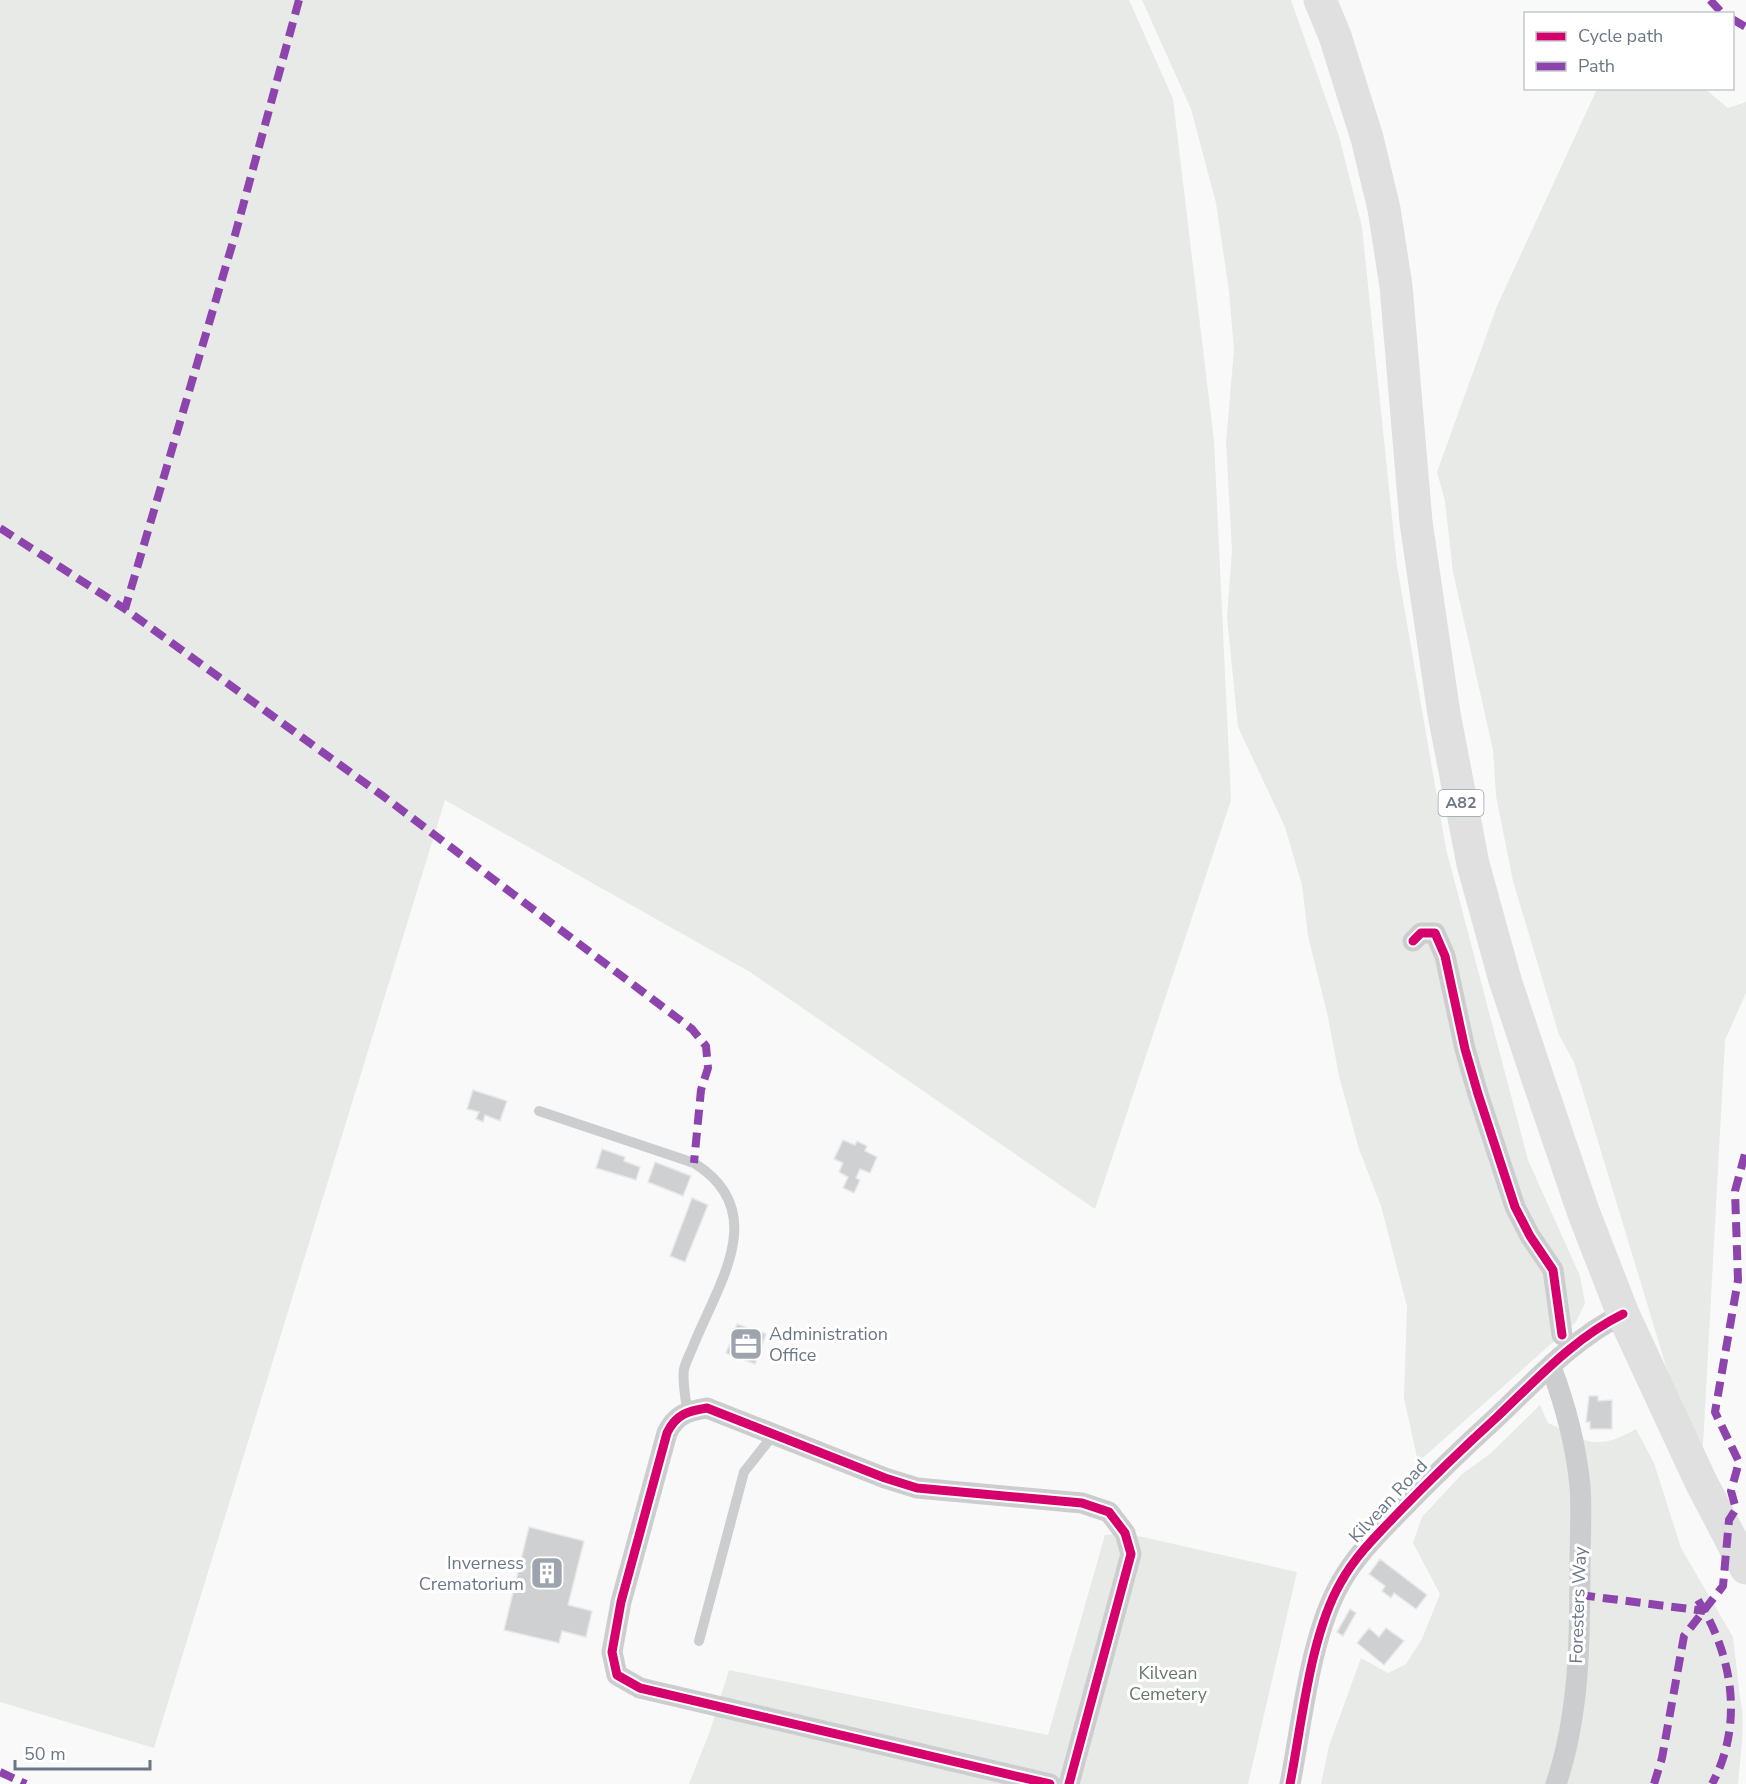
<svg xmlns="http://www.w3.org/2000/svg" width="1746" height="1784" viewBox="0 0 1746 1784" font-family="'Nunito Sans',sans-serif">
<rect width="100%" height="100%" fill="#f9f9f9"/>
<path fill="#e7eae6" d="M0 0H1129L1173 99 1214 441 1231 800 1095 1209 750 972 445 800 154 1748 0 1702Z
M1142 0H1291L1339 136 1362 227 1397 566 1446 849 1528 1160 1580 1276 1585 1303 1576 1322 1418 1462 1404 1398 1407 1306 1381 1206 1359 1149 1339 1076 1328 1017 1308 936 1302 885 1285 827 1238 727 1227 617 1232 551 1226 442 1234 350 1229 291 1216 203 1191 109Z
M1597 89H1705L1728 108 1746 102V993L1725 1040 1701 1482 1574 1062 1559 1035 1513 881 1496 796 1493 750 1453 572 1445 501 1437 472 1497 306Z
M1540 1405 1548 1423C1588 1442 1595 1452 1636 1429L1654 1463 1681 1548 1733 1637 1740 1698C1746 1722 1740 1758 1738 1784H1321L1329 1746 1361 1658 1388 1673 1406 1664 1422 1639 1440 1594 1413 1543 1422 1517 1461 1475 1491 1453Z
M1125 1533 1297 1572 1248 1784H689L710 1731 729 1670 1048 1735 1105 1535Z"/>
<path fill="#cfd0d2" stroke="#e8e8e8" stroke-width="1.5" d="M473 1090 507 1101 500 1121 485 1115 483 1122 476 1119 479 1112 467 1109Z
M843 1140 855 1145 857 1141 867 1146 865 1151 877 1157 870 1173 860 1169 856 1178 860 1180 854 1193 843 1188 848 1177 839 1172 843 1163 834 1159Z
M602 1149 625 1157 624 1161 640 1167 636 1180 596 1168Z
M655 1162 691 1176 683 1196 648 1182Z
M692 1198 708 1205 685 1262 670 1256Z
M737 1324 766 1334 755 1364 726 1353Z
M1589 1396H1598V1401L1612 1400V1429H1590V1422H1586Z
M529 1527 584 1541 568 1605 592 1611 586 1637 562 1631 559 1643 504 1630Z
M1380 1559 1427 1595 1416 1609 1394 1593 1391 1598 1382 1591 1385 1586 1369 1574Z
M1350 1609 1356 1613 1343 1636 1337 1632Z
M1369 1628 1379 1637 1386 1628 1404 1641 1384 1665 1357 1643Z"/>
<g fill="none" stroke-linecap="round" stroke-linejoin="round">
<path stroke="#cccdce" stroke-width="10" d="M539 1111 694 1163C770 1210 720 1281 694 1344 691 1352 686 1361 684 1369 682 1382 686 1398 687 1411
M699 1641 744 1472 774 1434"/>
<path stroke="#cccdce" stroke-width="21" d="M1413 941 1421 933H1435L1445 956 1465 1049 1478 1094 1515 1207 1530 1236 1553 1270 1562 1335
M1551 1367C1565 1404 1576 1446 1580 1486 1582 1511 1580 1538 1580 1563 1580 1636 1580 1714 1556 1784
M1050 1784 640 1688 617 1675 612 1652 621 1602 667 1433C676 1414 688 1411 707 1408L885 1478 917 1488 1082 1503 1109 1512 1125 1533 1131 1554 1069 1784
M1290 1784C1302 1723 1310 1635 1341 1582 1356 1555 1378 1534 1399 1512 1431 1479 1463 1448 1497 1417 1536 1380 1574 1338 1623 1314"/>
<path stroke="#e0e0e1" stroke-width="33" d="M1320 0 1335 36 1367 138 1384 209 1396 286 1416 522 1444 714 1473 864 1505 980 1538 1079 1583 1211 1623 1314 1701 1482 1746 1568"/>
<path stroke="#8e44ad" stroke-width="8" stroke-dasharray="15 8" stroke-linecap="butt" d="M299 0 235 235 125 609 383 796 692 1029 706 1046 708 1068 701 1090 694 1163
M1710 0 1723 14
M1732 19 1746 27
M0 528 125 609
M1580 1595 1705 1611
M1698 1600C1733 1656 1744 1724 1712 1784
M0 1772 26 1784
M1654 1784 1662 1758 1684 1636 1723 1586 1729 1520 1736 1509 1731 1491 1739 1462 1715 1412 1738 1280 1735 1191 1746 1150"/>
<defs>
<path id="cycleway" d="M1413 941 1421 933H1435L1445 956 1465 1049 1478 1094 1515 1207 1530 1236 1553 1270 1562 1335
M1050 1784 640 1688 617 1675 612 1652 621 1602 667 1433C676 1414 688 1411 707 1408L885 1478 917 1488 1082 1503 1109 1512 1125 1533 1131 1554 1069 1784
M1290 1784C1302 1723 1310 1635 1341 1582 1356 1555 1378 1534 1399 1512 1431 1479 1463 1448 1497 1417 1536 1380 1574 1338 1623 1314"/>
</defs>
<use href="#cycleway" stroke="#fff" stroke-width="13"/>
<use href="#cycleway" stroke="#d6006c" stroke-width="9"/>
</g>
<defs>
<symbol id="office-square" viewBox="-11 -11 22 22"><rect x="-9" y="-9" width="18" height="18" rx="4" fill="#9da4ae" stroke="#fff"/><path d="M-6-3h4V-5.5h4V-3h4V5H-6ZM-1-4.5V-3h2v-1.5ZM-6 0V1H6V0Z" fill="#fff"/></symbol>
<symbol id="building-square" viewBox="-11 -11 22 22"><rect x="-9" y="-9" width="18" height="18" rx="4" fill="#9da4ae" stroke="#fff"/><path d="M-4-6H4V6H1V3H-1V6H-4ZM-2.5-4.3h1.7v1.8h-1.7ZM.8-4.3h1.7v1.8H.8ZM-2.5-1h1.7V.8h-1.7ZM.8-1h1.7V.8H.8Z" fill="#fff"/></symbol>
</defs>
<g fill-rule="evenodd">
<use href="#office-square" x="727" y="1325" width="38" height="38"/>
<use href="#building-square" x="528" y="1554" width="38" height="38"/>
</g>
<g text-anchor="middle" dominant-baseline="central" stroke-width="6" stroke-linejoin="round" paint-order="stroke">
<rect fill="#fff" stroke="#97a0aa" stroke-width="1.5" x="1438.5" y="790" width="45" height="26" rx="4.5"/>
<g font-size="16" font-weight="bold" fill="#6b7786">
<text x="1461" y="803">A82</text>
</g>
<g font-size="18" fill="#6b7786" stroke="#fff" text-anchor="start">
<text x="769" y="1334">Administration<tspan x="769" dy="21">Office</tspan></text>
<text x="524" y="1563" text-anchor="end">Inverness<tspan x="524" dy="21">Crematorium</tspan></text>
</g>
<g font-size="18" fill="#6b7786" stroke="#fff">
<text transform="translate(1388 1501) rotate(-47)">Kilvean Road</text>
<text transform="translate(1578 1605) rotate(-88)">Foresters Way</text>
</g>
<g font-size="18" fill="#667966" stroke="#fff">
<text x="1168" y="1673">Kilvean<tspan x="1168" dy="21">Cemetery</tspan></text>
</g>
</g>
<rect x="1524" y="12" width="210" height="78" fill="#ffffff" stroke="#c4c9cf" stroke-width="1.5"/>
<rect x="1536" y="32" width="30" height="9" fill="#d6006c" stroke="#c4c9cf" stroke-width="1.5"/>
<text x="1578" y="42" font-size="18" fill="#6b7786">Cycle path</text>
<rect x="1536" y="62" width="30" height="9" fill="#8e44ad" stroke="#c4c9cf" stroke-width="1.5"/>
<text x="1578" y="72" font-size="18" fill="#6b7786">Path</text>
<path d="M15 1760v9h135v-9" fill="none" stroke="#6b7786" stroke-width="3"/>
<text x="24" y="1760" font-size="18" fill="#6b7786" stroke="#ffffff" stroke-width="4.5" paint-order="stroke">50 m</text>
</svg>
